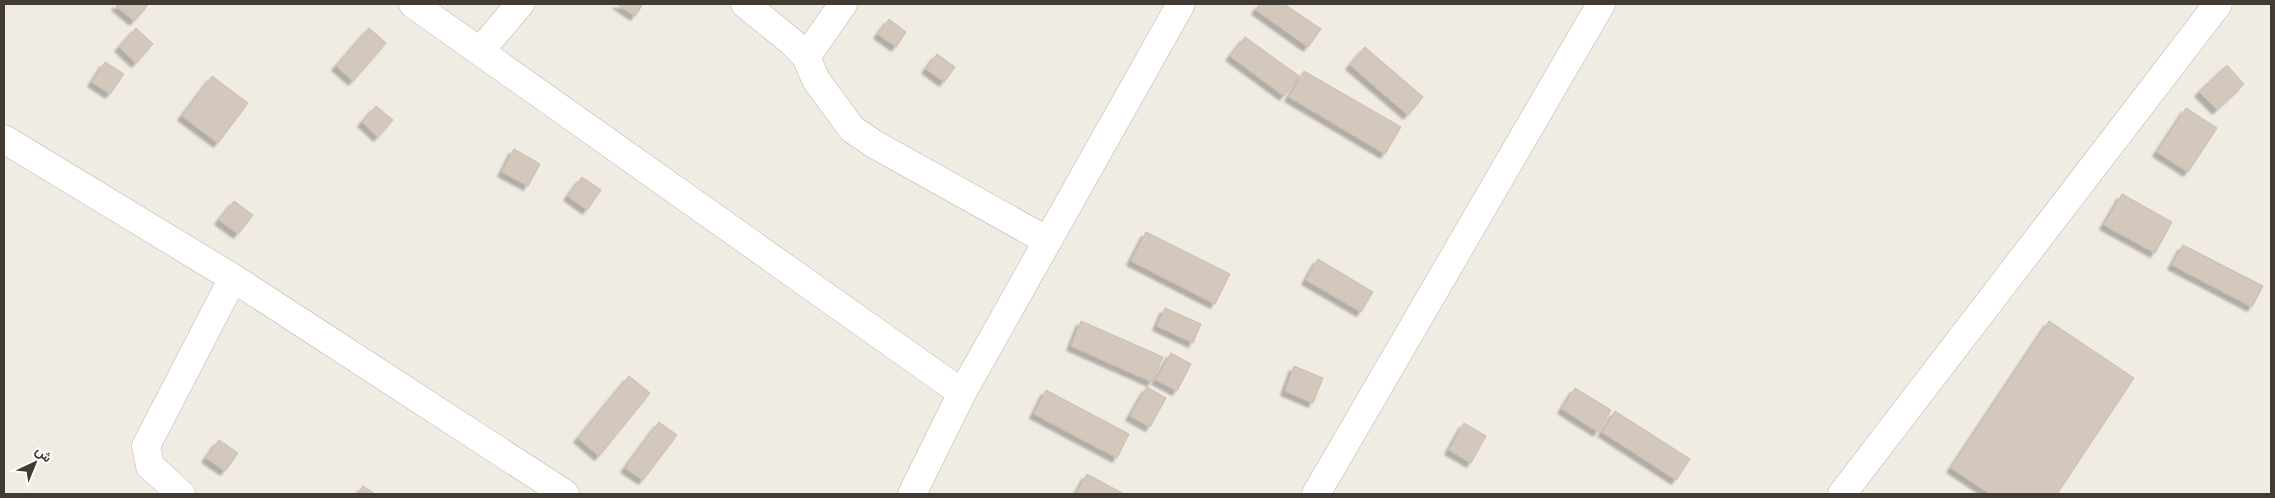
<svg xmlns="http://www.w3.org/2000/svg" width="2275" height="498" viewBox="0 0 2275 498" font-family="Figtree,Vazirmatn,sans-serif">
<defs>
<filter id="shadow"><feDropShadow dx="-4.5" dy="4.5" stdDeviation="1" flood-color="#0004"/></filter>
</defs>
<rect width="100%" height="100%" fill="#f0ebe3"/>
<path fill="#d4c8bd" stroke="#cbbcae" filter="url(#shadow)" d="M118 4H149L134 21 116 6Z
M617 4H643L635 16Z
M1260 4H1284L1321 29 1308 47 1256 10Z
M889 19 906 32 896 47 878 34Z
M136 28 153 44 136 63 119 47Z
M369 28 386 43 353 81 336 66Z
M1245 37 1299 76 1284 96 1230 56Z
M1365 47 1423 97 1408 115 1350 65Z
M937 54 955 67 944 82 926 69Z
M105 62 124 74 110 94 92 82Z
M2227 65 2244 84 2217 110 2199 92Z
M1304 71 1401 127 1385 154 1289 97Z
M212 76 248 103 218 143 182 116Z
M376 106 393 120 378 137 362 122Z
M2186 108 2217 128 2188 172 2157 152Z
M514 149 540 164 528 186 502 172Z
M582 177 601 190 587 210 568 196Z
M2122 194 2172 222 2155 253 2104 225Z
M234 201 253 215 238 234 219 220Z
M1146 232 1230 274 1215 304 1131 261Z
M2183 245 2263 286 2252 307 2172 265Z
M1318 259 1373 292 1361 312 1306 280Z
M1165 308 1201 324 1193 343 1157 326Z
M1081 321 1163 357 1152 382 1071 346Z
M2049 321 2134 378 2057 494H1990L1951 468Z
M1171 353 1191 364 1177 391 1156 380Z
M1294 366 1323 378 1313 403 1285 391Z
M629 376 650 393 599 456 578 438Z
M1147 387 1166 398 1150 427 1130 416Z
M1575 388 1611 410 1598 432 1562 409Z
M1046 390 1129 434 1117 458 1034 414Z
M1615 411 1690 459 1676 480 1602 432Z
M659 422 677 435 643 480 625 468Z
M1464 423 1486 436 1471 463 1449 450Z
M219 440 238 453 225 471 206 458Z
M1087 474 1124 494H1076Z
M363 486 375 494H358Z"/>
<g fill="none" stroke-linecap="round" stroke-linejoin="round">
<defs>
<path id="minor" d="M413 4 962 393
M745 4 793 43 806 57 816 80 852 129 874 144 1048 241
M480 51 520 4
M806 57 843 4
M4 139 233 278 565 494
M181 494 150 466 146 446 233 278
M912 494 962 393 1181 4
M1316 494 1601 4"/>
<path id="tertiary" d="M1842 494 2218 4"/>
</defs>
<use href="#minor" stroke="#beb4aa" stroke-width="29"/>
<use href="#tertiary" stroke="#beb4aa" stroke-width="29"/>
<use href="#minor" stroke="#fff" stroke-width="28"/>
<use href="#tertiary" stroke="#fff" stroke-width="28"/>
</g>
<rect width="2275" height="498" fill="none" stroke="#423b34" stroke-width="10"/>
<g transform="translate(35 463) rotate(44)" stroke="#ffffff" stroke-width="4" paint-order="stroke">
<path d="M0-4L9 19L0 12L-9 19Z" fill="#423b34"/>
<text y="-8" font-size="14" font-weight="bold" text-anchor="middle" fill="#423b34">ش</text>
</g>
</svg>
